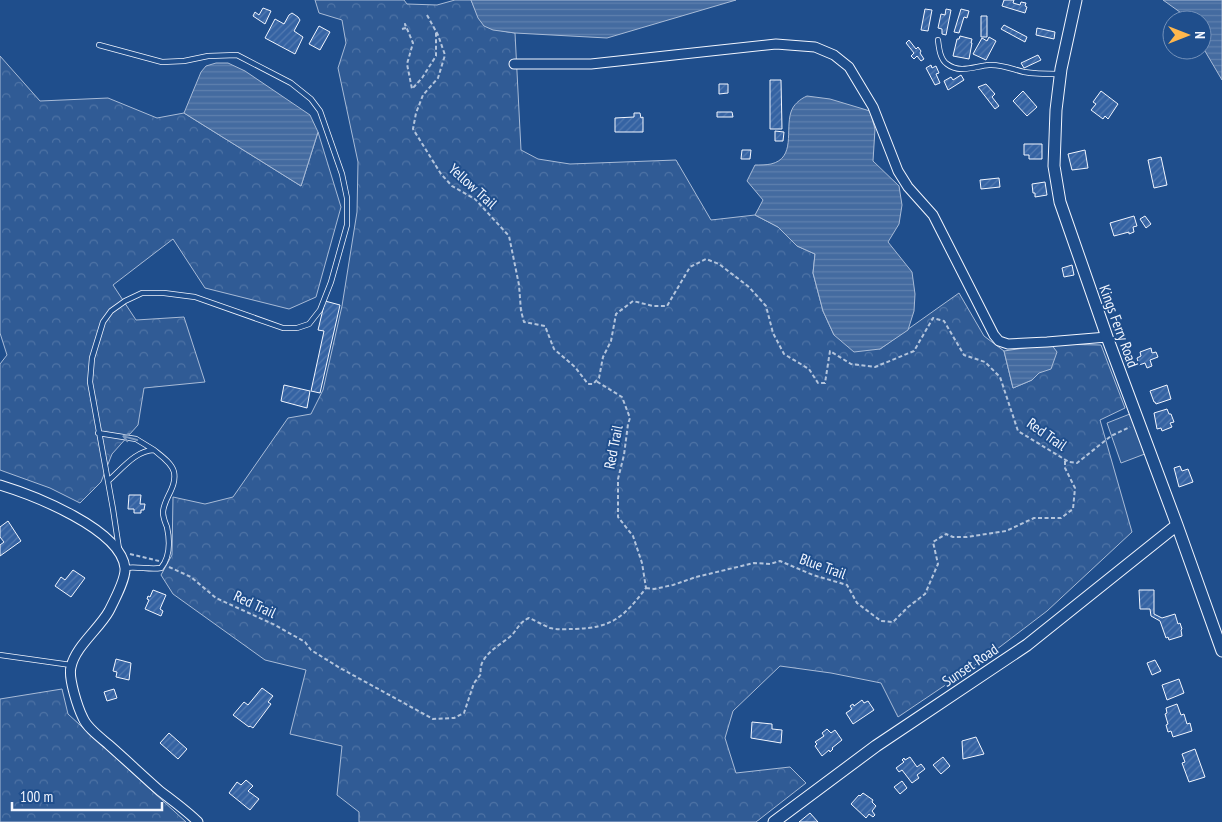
<svg xmlns="http://www.w3.org/2000/svg" width="1222" height="822" viewBox="0 0 1222 822" font-family="'PT Sans Narrow',sans-serif">
<defs>
<pattern id="forest-crowns" width="20" height="18" patternUnits="userSpaceOnUse" patternTransform="scale(1.25)"><rect width="20" height="18" fill="#305b95"/><path d="M2 6a3 3 0 1 1 6 0M12 15a3 3 0 1 1 6 0" fill="none" stroke="#4e73a5"/></pattern>
<pattern id="water-rules" width="6" height="5" patternUnits="userSpaceOnUse" patternTransform="scale(1.25)"><rect width="6" height="5" fill="#446ba0"/><path d="M0 2.5h6" fill="none" stroke="#5f81ae"/></pattern>
<pattern id="building-hatch" width="6" height="6" patternUnits="userSpaceOnUse" patternTransform="scale(1.25)"><rect width="6" height="6" fill="#3563a3"/><path d="M-1 1l2-2M0 6l6-6M5 7l2-2" fill="none" stroke="#537ab1"/></pattern>
</defs>
<rect width="100%" height="100%" fill="#1f4e8c"/>
<path fill="url(#forest-crowns)" stroke="#a8bbd7" d="M315 0H404L407 4 437 5 455 0H471C482 26 487 29 515 33L521 150 538 159 570 164 676 160 711 220 755 215 778 227 797 246 815 254 813 273 823 311 834 335 880 349 959 293 984 336 1004 351 1013 388 1032 380 1039 373 1051 344 1101 345 1125 408 1100 420 1132 532 1047 611 984 659 898 717 881 683 831 673 780 666 733 711 725 738 736 773 790 767 806 783 756 822H359V812L337 795 342 746 290 734 306 670 265 660 173 594 161 575 172 555 173 497 205 504 233 497 288 418 311 414 323 390 342 306 357 212 358 162 338 68 346 43 342 20 319 13Z
M0 56 40 101 108 98 157 118 184 113 301 186 318 132 341 207 316 297 289 309 205 288 173 239 113 285 136 320 184 317 205 382 144 388 138 425 112 454 101 482 80 503 50 488 0 470V364L7 355 0 333Z
M62 689 68 714 186 822H0V699Z"/>
<path fill="#305b95" stroke="#a8bbd7" d="M1135 412 1150 452 1121 463 1107 423Z"/>
<path fill="url(#water-rules)" stroke="#a8bbd7" d="M471 0H736L607 38 515 33 493 30 484 26 478 18Z
M1163 0H1222V80L1202 46V20H1187L1184 15Z
M216 63H228L245 71 310 115 318 132 301 186 184 113 201 72 206 66Z
M807 96 830 99 870 111 875 129 873 161 899 186 902 205 899 224 888 242 912 272 915 294 914 311 908 330 880 349 854 352 834 335 823 311 813 273 815 254 797 246 778 227 755 215 763 200 747 181 755 165C760 165 766 165 771 164 796 158 785 130 791 112 793 105 800 99 807 96Z
M1051 344 1057 352 1051 369 1039 373 1032 380 1013 388 1004 351Z"/>
<path fill="url(#building-hatch)" stroke="#f2f6ff" d="M1004 0H1014L1013 3 1020 5 1021 2 1026 3 1025 6 1027 7 1025 13 1002 6Z
M263 8 271 11 265 24 253 16 255 12 259 15Z
M925 9 932 10 928 31 921 30Z
M946 9 951 10 946 35 942 34V29L938 28 941 14 945 15Z
M961 9 969 11 967 18 964 17 959 33 954 32Z
M292 13 298 17 300 20 294 31 303 37 295 54 265 38 275 19 284 24 289 15Z
M981 16H987V37H981Z
M1004 25 1027 37 1025 42 1001 29Z
M319 26 330 32 320 50 309 44Z
M1037 28 1055 32 1054 39 1036 35Z
M960 36 972 39 971 43H972L969 59 953 56 957 39H959Z
M989 37 996 41 986 60 973 54 982 38 987 41Z
M909 40 916 49 918 47 921 51 920 53 924 59 921 61 917 56 914 59 911 56 914 53 906 43Z
M1038 55 1041 60 1024 68 1021 63Z
M931 65 932 68 936 66 939 73 936 74 940 83 935 85 926 68Z
M961 75 964 80 948 90 944 81 951 77 953 80Z
M770 80H781L782 129H770Z
M719 84H728V93L719 94Z
M986 84 995 94 992 97 999 106 995 109 978 87Z
M1023 91 1037 107 1027 116 1013 101Z
M1101 91 1118 104 1108 119 1105 116 1103 119 1091 110 1096 104 1093 102Z
M717 112H732L733 117H717Z
M634 113H640L641 118 643 117V132H615V118L634 117Z
M775 131 784 132 783 141H775Z
M1024 144H1042V159H1029V155H1024Z
M742 150H751L750 159H741Z
M1085 150 1088 168 1072 170 1068 154Z
M1161 157 1167 185 1154 188 1148 160Z
M999 178 1000 187 981 189 980 180Z
M1045 182 1047 195 1035 197V193H1033L1032 184Z
M1134 216 1137 226 1133 227 1134 232 1129 234V232L1114 236 1110 223Z
M1145 216 1151 224 1146 228 1140 219Z
M1072 265 1074 275 1064 277 1062 268Z
M325 301 340 305 320 393 311 391 324 331 318 330Z
M1151 348 1152 353 1156 352 1158 357 1150 360 1152 366 1147 368 1145 363 1139 365 1137 358 1141 356 1140 352Z
M284 385 310 391 307 408 281 401Z
M1167 385 1171 399 1156 404 1155 402H1154L1150 391Z
M1167 409 1169 414H1171L1174 422 1170 423 1172 427 1162 431 1161 428 1157 429 1154 413Z
M1180 466 1182 471 1188 469 1193 482 1179 487 1174 468Z
M129 495H141L140 504H145L144 510H141V513H134V509H128Z
M8 521 21 541 0 556V545L4 542 0 537V527Z
M73 570 85 578 71 597 55 586 61 577 65 580Z
M153 590 166 595 160 609 163 611 161 616 145 609 149 600 147 599 148 596 150 597Z
M1139 590H1154V614L1162 618 1175 614 1178 624 1180 623 1182 629 1181 630 1182 636 1169 640 1168 637 1166 638 1160 621 1151 616 1150 609H1140Z
M116 659 131 663 129 680 116 677 117 672 113 671Z
M1155 660 1161 671 1152 675 1147 663Z
M1179 679 1184 693 1167 700 1162 685Z
M262 688 273 696 268 702 271 704 253 728 250 726 249 727 233 715 244 702 248 705Z
M114 689 117 698 107 701 104 692Z
M862 700 864 703 868 701 874 710 853 724 846 713 852 709 850 706 853 704 854 706Z
M1177 704 1181 715 1184 714 1187 724 1190 723 1192 731 1173 737 1171 731 1168 732 1166 725 1168 724 1165 714 1167 713 1166 708Z
M752 722 772 724V729L782 730 781 743 751 738Z
M827 729 831 733 835 730 842 740 832 748 833 749 830 752 829 750 822 756 815 746 817 744 815 742 824 736 822 733Z
M169 733 187 749 178 759 160 743Z
M976 737 984 754 963 759 962 741Z
M1195 749 1205 777 1189 782 1182 763 1185 762 1182 754Z
M910 757 917 767 921 764 925 769 917 775 919 778 912 783 902 770 899 772 896 768 904 762 902 760 904 758 905 760Z
M943 757 950 766 941 774 933 765Z
M246 780 253 786 248 791 259 799 250 810 229 793 237 782 241 785Z
M902 781 907 788 900 794 894 787Z
M863 793 873 800 872 802 876 806 872 811 875 815 873 817 869 814 866 818 851 804 859 795 860 796Z
M810 813 818 822H799Z"/>
<g fill="none" stroke-linecap="round" stroke-linejoin="round">
<defs>
<path id="service" d="M938 40C939 48 940 59 947 64 960 74 975 66 989 65 1001 64 1012 69 1024 72 1035 74 1047 74 1059 74
M99 45 162 62 184 61 208 56 237 55 291 83 311 99 320 111 342 174 347 198V225L331 282 320 310 309 324 297 328H283L195 297 164 293H142L125 301 111 311 103 322 92 358 90 382 113 509 119 549
M98 433 136 439 154 450C136 450 121 470 108 481
M125 568C138 566 149 570 161 568 170 557 170 541 167 527 165 522 163 518 163 512 164 498 177 487 174 472 172 463 160 455 154 450
M0 655 71 665"/>
<path id="minor" d="M514 64H591L776 44 815 47 834 55 849 67 873 107 898 171 908 187 933 215 994 335 999 341 1008 344 1047 342 1107 337
M0 485C33 495 121 529 125 568 126 579 114 601 109 611 99 629 75 647 71 667 68 678 78 708 83 718 87 728 101 738 109 745 126 760 143 776 160 791 173 801 187 811 198 822"/>
<path id="tertiary" d="M1076 0 1061 69 1056 110 1054 166 1060 202 1107 337 1177 525 1222 651
M774 822 876 746 1027 645 1177 525"/>
</defs>
<use href="#service" stroke="#f2f6ff" stroke-width="6"/>
<use href="#minor" stroke="#f2f6ff" stroke-width="11"/>
<use href="#tertiary" stroke="#f2f6ff" stroke-width="13"/>
<path stroke="#b3c4dc" stroke-width="2" stroke-dasharray="4 2.5" stroke-linecap="butt" d="M427 15 438 35 445 55 438 78 423 95 416 113 413 129 441 174 452 186 475 199 509 236 519 285 521 311 524 322 545 326 554 349 575 367 588 384H593L599 378 603 357 611 341 616 314 633 301 653 306H667L690 267 706 259 719 264 749 287 766 306 773 333 784 354 809 369 818 383H825L830 351 851 364 875 367 914 351 933 318 944 321 964 355 985 362 1000 377 1018 431 1069 462 1077 463 1111 436 1130 427
M402 29 406 28 405 24 413 43 407 64 412 89 422 78 436 56V31
M130 554 159 561
M169 567 191 577 216 598 275 625 305 642 311 650 340 668 433 719 454 718 464 713 474 683 481 674C477 656 501 645 512 635 518 628 520 622 529 618 536 621 543 625 550 628 558 630 567 629 574 629 612 628 624 617 646 588L642 563 633 536 618 517V479L624 455 628 424 630 418 622 397 596 381
M646 588 654 589 673 585 696 577 754 563 770 564 780 561 813 575 847 585 857 603 881 621 893 622 908 607 925 594 938 564 933 542 946 534 953 537H967L1006 531 1034 518H1061L1073 509 1075 488 1065 468V460"/>
<use href="#service" stroke="#1f4e8c" stroke-width="4.5"/>
<use href="#minor" stroke="#1f4e8c" stroke-width="9"/>
<use href="#tertiary" stroke="#1f4e8c" stroke-width="11"/>
</g>
<defs><path id="oneway-shaft" d="M-6 0H5M1.5-3L5.5 0L1.5 3" fill="none" stroke-width="1.6" stroke-linecap="round" stroke-linejoin="round" transform="scale(1.25)"/></defs>
<use stroke="#7e9ac0" href="#oneway-shaft" transform="translate(130 438) rotate(-165)"/>
<g text-anchor="middle" dominant-baseline="central" stroke-width="4" stroke-linejoin="round" paint-order="stroke">
<g font-size="15" fill="#f2f6ff" stroke="#1f4e8c">
<text transform="translate(473 186) rotate(42)">Yellow Trail</text>
<text transform="translate(1119 326) rotate(70)">Kings Ferry Road</text>
<text transform="translate(1047 434) rotate(35)">Red Trail</text>
<text transform="translate(613 447) rotate(-79)">Red Trail</text>
<text transform="translate(823 566) rotate(20)">Blue Trail</text>
<text transform="translate(255 604) rotate(25)">Red Trail</text>
<text transform="translate(970 665) rotate(-34)">Sunset Road</text>
</g>
</g>
<g transform="translate(1187 35) rotate(90)"><circle r="24" fill="#1f4e8c" stroke="#7391ba"/>
<path d="M0-4L9 19L0 12L-9 19Z" fill="#ffb74d"/>
<text y="-8" font-size="14" font-weight="bold" text-anchor="middle" fill="#f2f6ff">N</text>
</g>
<path d="M12 802v8h150v-8" fill="none" stroke="#f2f6ff" stroke-width="2.5"/>
<text x="20" y="802" font-size="15" fill="#f2f6ff" stroke="#1f4e8c" stroke-width="4" paint-order="stroke">100 m</text>
</svg>
